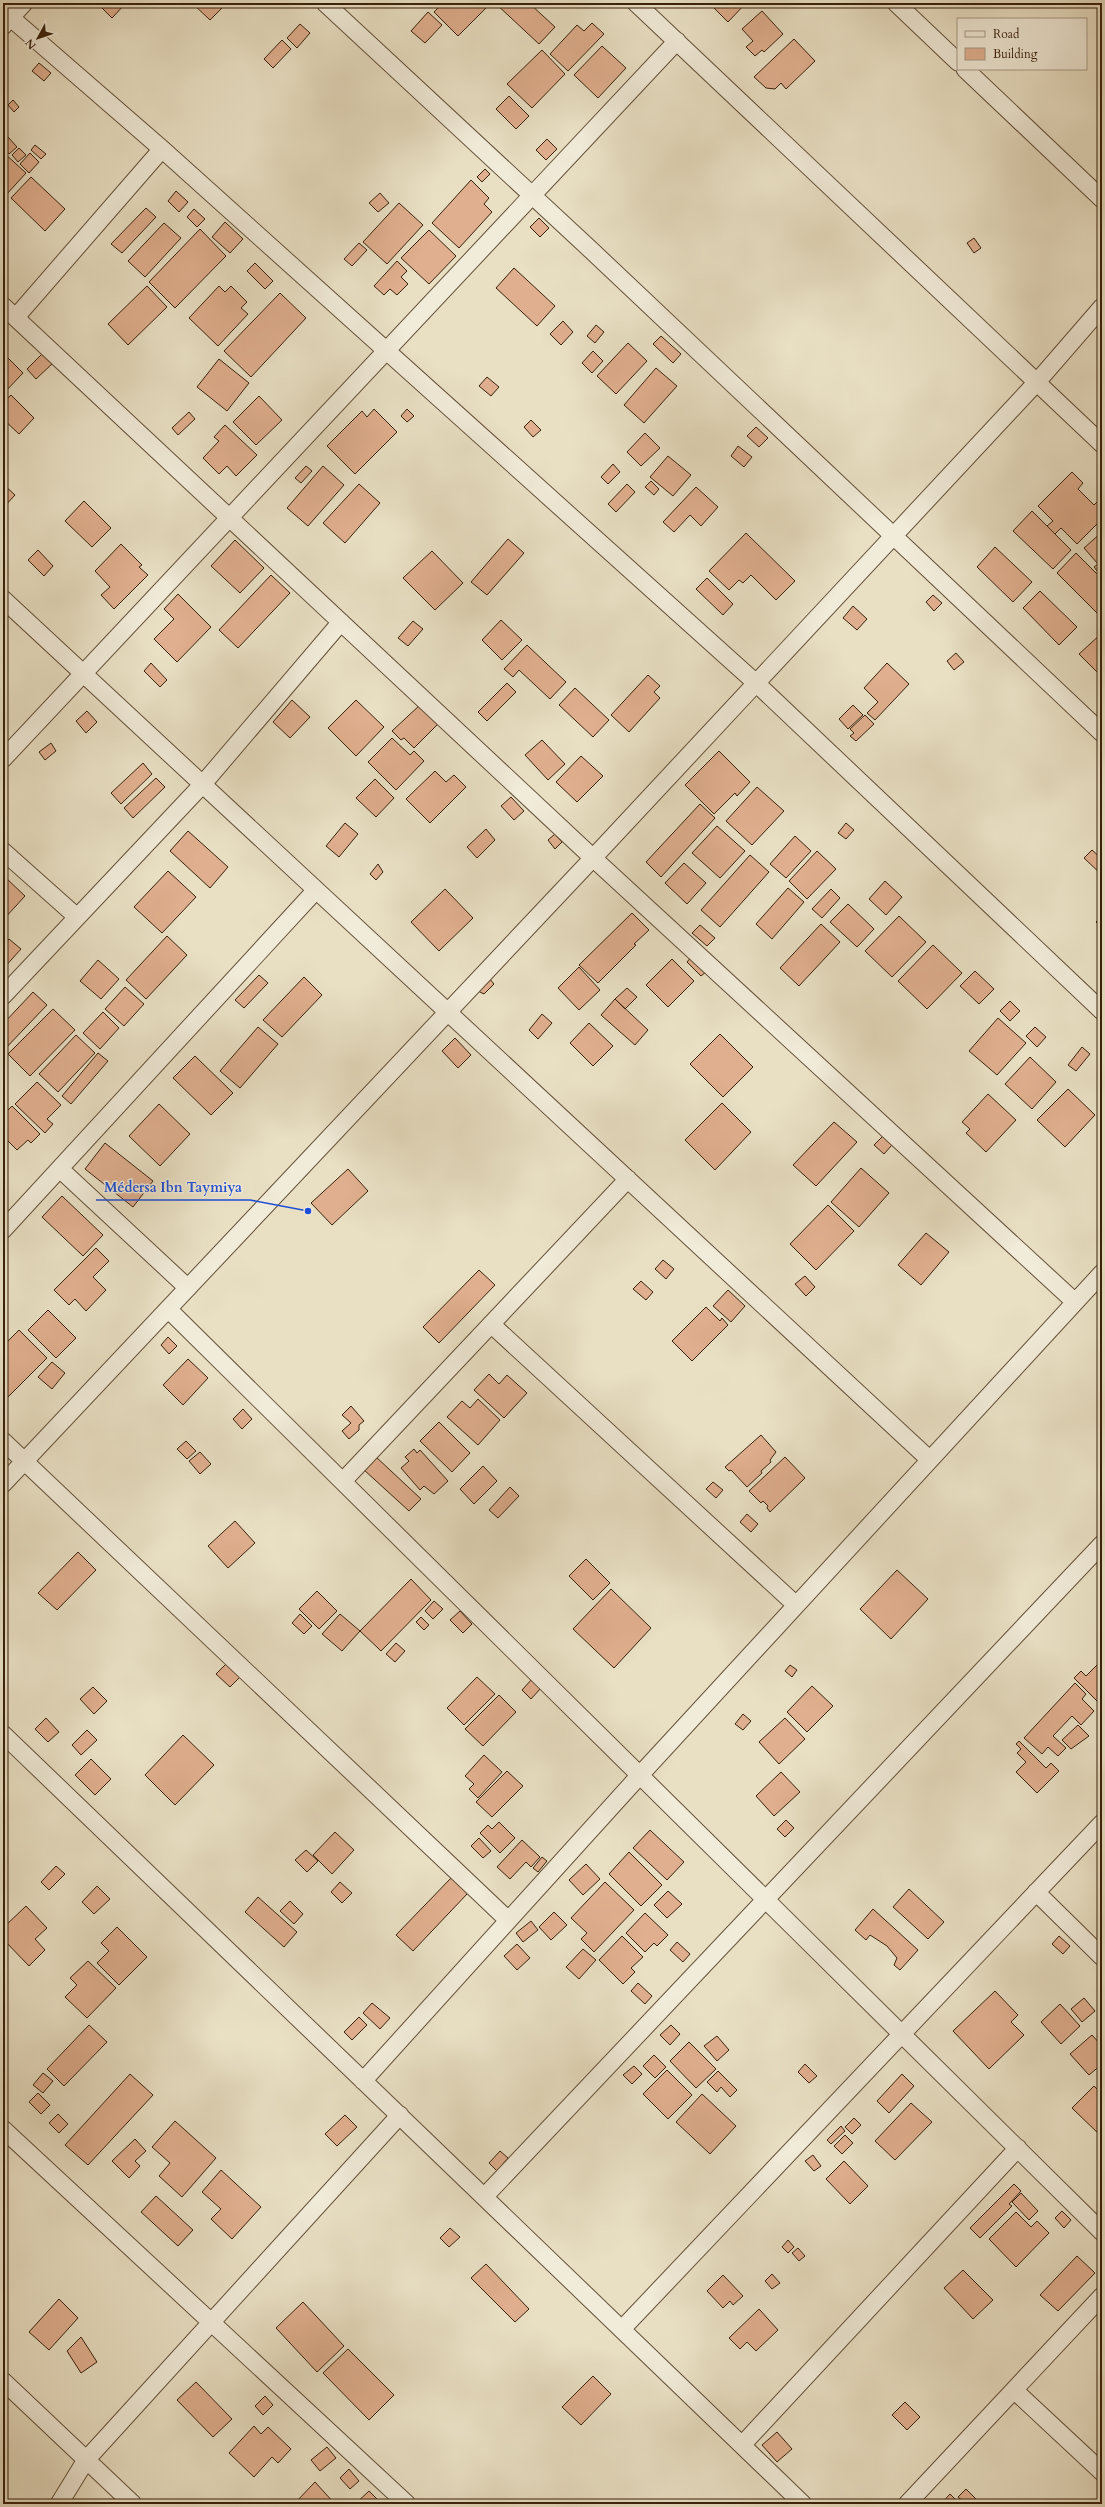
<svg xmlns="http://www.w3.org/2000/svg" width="1105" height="2507" viewBox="0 0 1105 2507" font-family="Cardo,serif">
<rect width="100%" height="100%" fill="#e9e0c4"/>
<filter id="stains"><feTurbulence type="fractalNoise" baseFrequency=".005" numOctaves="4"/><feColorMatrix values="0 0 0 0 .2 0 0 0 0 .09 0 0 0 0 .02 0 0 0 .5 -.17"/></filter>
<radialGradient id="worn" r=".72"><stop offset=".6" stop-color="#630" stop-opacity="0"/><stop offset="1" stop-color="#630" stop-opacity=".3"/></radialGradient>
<path fill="#e0af8f" stroke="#38210b" d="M97 3H126L112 18Z
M192 3H227L210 20Z
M443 3H491L458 36 434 12Z
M495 3H529L555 27 539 44Z
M709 3H746L728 22Z
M762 11 783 34 764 52 762 50 755 56 746 47 753 41 742 29Z
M428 12 442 25 425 43 411 31Z
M592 23 604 34 568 71 550 54 577 25 584 31Z
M300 24 310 33 297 48 287 38Z
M794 39 815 61 786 89 781 83 775 89 766 88 754 77Z
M282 40 291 49 273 68 264 59Z
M602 46 626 68 598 98 574 75Z
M542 50 565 74 532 108 507 84Z
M39 63 51 73 44 81 32 71Z
M509 96 529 116 516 129 496 109Z
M13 100 19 107 14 112 8 105Z
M8 137 17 147 9 154 3 147V142Z
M547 139 557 149 546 160 536 150Z
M35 145 46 154 41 159 31 150Z
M19 148 26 155 18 162 12 155Z
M3 152 26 173 6 195 3 192Z
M30 153 39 162 29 173 20 164Z
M485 169 490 174 482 182 477 177Z
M31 177 65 209 45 231 11 198Z
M471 180 489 198 484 204 492 212 459 248 432 223Z
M176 191 188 202 179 212 168 201Z
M380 193 389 203 378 212 369 203Z
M399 203 423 225 387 264 363 242Z
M146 208 156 217 122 253 111 244Z
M194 209 205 219 197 227 187 217Z
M539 218 549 228 540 237 530 227Z
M225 222 243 239 230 253 212 237Z
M164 223 181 238 145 277 128 261Z
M200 229 226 256 175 308 149 282Z
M429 230 456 256 429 284 401 258Z
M974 238 981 248 974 253 967 243Z
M359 243 367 250 352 266 344 259Z
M397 261 407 271 401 277 408 284 397 295 390 289 384 295 374 286Z
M255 263 273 281 265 289 247 271Z
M514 268 555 306 537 326 496 288Z
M147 286 167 307 128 345 108 324Z
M219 286 225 292 231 286 247 302 241 308 248 314 218 346 189 318Z
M280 293 306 318 251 377 224 351Z
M563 321 573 332 561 345 550 334Z
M596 325 604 332 595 343 587 336Z
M661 336 681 354 673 363 653 344Z
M628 343 647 361 616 394 597 376Z
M593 351 603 361 592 373 582 363Z
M43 353 53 363 36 379 27 369Z
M6 356 23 373 3 394V359Z
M219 359 249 383 227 411 197 387Z
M656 368 677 386 644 423 624 405Z
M487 377 499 387 491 396 479 386Z
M11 395 34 418 19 434 3 419V403Z
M259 396 282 420 256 445 233 422Z
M374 409 397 432 355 474 327 446 362 411 367 417Z
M407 409 414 416 407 422 401 416Z
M189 412 195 419 178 435 172 428Z
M531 420 541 430 533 437 524 427Z
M3 425 8 431 3 436Z
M225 425 257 455 236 476 227 466 219 474 203 458 219 441 214 437Z
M756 427 768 438 759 447 747 436Z
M645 433 660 448 641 466 627 452Z
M738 446 752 457 744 467 731 456Z
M668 456 691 475 673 496 650 477Z
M613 464 620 472 608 484 601 477Z
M306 466 312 471 301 483 295 478Z
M323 466 344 485 308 526 287 508Z
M1072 472 1083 483 1078 489 1094 505 1102 497V519L1077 544 1061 528 1055 534 1047 526 1053 521 1038 506Z
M651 481 659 489 654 495 645 487Z
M3 484 15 495 3 508Z
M359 484 380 503 345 543 323 523Z
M627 484 635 492 616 512 608 504Z
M696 487 718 507 701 526 690 515 674 532 663 522Z
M84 501 111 528 92 547 65 521Z
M1032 511 1071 550 1053 569 1013 531Z
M1102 532V577L1094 567 1098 564 1084 548Z
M746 533 795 581 776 600 751 575 743 583 739 580 729 590 709 571Z
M508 539 524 553 487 595 471 582Z
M235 540 264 568 240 593 211 566Z
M121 544 142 565 139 567 148 575 114 609 101 595 110 587 95 571Z
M995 547 1032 582 1013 602 977 567Z
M38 550 53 566 44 576 28 560Z
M432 551 463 583 435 610 403 578Z
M1076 553 1102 579V614L1100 616 1057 573Z
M271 575 290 593 238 648 219 630Z
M707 578 733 604 723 615 696 589Z
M1040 591 1077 627 1059 645 1023 608Z
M178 594 211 627 177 662 154 639 174 619 164 609Z
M933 595 942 603 934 611 926 602Z
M853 606 867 619 857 630 843 618Z
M501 620 522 640 502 660 482 640Z
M413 621 423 629 408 646 398 638Z
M1102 633V672L1099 674 1079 654Z
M527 645 566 682 550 699 519 670 513 677 504 669Z
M956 653 964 662 954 670 947 661Z
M151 663 167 680 160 687 144 671Z
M887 663 909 684 875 720 867 713 878 702 864 688Z
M648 675 660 686 654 692 660 698 629 732 611 715Z
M507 683 516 692 487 721 478 712Z
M575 688 609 720 593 737 559 705Z
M292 700 310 717 290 738 273 722Z
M356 700 384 727 356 756 328 728Z
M421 704 439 723 414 748 404 738 401 740 392 731Z
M853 705 863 715 848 729 839 719Z
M87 711 97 722 86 733 76 721Z
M865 715 874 724 856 741 850 736 854 733 850 729Z
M392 738 410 755 414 751 424 761 396 790 368 762Z
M542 740 565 764 548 780 525 755Z
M51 743 56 751 45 760 39 752Z
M719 751 750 782 737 796 735 793 714 814 685 785Z
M581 756 603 776 577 802 556 782Z
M143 763 152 774 121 804 111 793Z
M435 771 446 782 454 775 466 787 430 823 406 799Z
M156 778 165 787 133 818 124 808Z
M375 779 394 798 376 817 356 798Z
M757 787 784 811 752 845 726 821Z
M511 797 524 811 514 820 501 806Z
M700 804 715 818 661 877 646 862Z
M345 823 358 834 339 857 326 846Z
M846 823 854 830 846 839 838 833Z
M717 826 745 851 720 878 692 853Z
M486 829 495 840 477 858 467 847Z
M188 831 228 867 210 888 170 851Z
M555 834 562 842 555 849 548 840Z
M795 836 811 851 786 878 770 864Z
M1092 850 1102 859V875L1084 858Z
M817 851 836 869 807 899 789 881Z
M750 855 769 872 720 927 701 910Z
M684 863 706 883 687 904 665 883Z
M378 864 383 872 376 880 370 874Z
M168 871 196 897 162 933 134 907Z
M6 878 25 896 3 920V881Z
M885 881 902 897 886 915 869 899Z
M788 888 804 902 772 939 756 924Z
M445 889 473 918 439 951 411 922Z
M831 889 840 898 822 918 812 909Z
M848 904 874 929 857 947 830 922Z
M632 913 649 930 634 944 636 945 598 983 579 965Z
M899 916 926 942 892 977 865 951Z
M1102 916V928L1096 922Z
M821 924 840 942 799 986 780 968Z
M700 925 715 938 707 946 692 933Z
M167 936 187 955 146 999 126 980Z
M9 939 21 949 3 969V946Z
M933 945 962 973 927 1009 898 981Z
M692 956 707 971 701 976 687 962Z
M672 959 694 981 668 1007 646 985Z
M98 960 119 979 101 999 80 981Z
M579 967 600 990 579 1010 558 988Z
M975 971 994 989 979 1004 960 986Z
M259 975 268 983 244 1008 235 1000Z
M304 977 322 995 282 1037 263 1020Z
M489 978 494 984 484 994 476 990Z
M125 987 144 1004 124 1026 105 1009Z
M627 988 637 997 625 1009 615 999Z
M33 992 47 1005 4 1050 3 1024Z
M615 999 648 1030 635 1045 601 1015Z
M1010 1001 1020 1011 1010 1021 1000 1011Z
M53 1009 75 1030 30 1076 8 1054Z
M103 1012 119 1028 100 1049 83 1033Z
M542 1014 552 1023 538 1039 529 1030Z
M998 1018 1026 1043 997 1075 969 1051Z
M589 1023 613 1046 593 1066 570 1043Z
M258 1027 278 1044 240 1088 220 1071Z
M1035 1027 1046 1037 1037 1047 1026 1036Z
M720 1034 753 1067 723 1097 690 1064Z
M76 1035 95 1053 58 1092 39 1074Z
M455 1038 471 1055 458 1068 442 1051Z
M1082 1047 1090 1054 1076 1071 1068 1065Z
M98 1053 108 1061 71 1104 62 1096Z
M195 1056 233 1093 211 1115 173 1078Z
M1030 1057 1056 1082 1032 1109 1005 1084Z
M37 1082 61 1105 47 1119 53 1124 45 1133 15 1104Z
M1068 1089 1095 1115 1065 1147 1037 1120Z
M988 1094 1016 1120 986 1152 966 1133 970 1129 962 1122Z
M722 1103 751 1132 715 1170 685 1140Z
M159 1104 190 1134 160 1166 129 1136Z
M12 1106 40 1134 31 1143 28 1140 17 1150 3 1136V1115Z
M834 1122 857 1142 816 1186 793 1165Z
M883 1136 892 1145 884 1154 874 1145Z
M105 1143 153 1181 133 1207 85 1169Z
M861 1168 889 1193 859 1227 831 1202Z
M348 1169 368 1191 332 1225 311 1203Z
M62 1196 103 1235 83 1256 42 1217Z
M828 1205 854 1231 816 1270 790 1244Z
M926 1233 949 1252 921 1285 898 1265Z
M96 1248 109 1261 93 1277 106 1290 86 1311 75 1299 69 1305 54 1290Z
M663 1260 674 1269 666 1279 655 1269Z
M479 1270 495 1285 439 1343 423 1327Z
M805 1276 815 1287 806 1296 795 1284Z
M641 1281 653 1292 646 1300 633 1289Z
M728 1290 745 1306 731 1322 713 1306Z
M706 1307 720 1321 722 1318 728 1325 692 1361 672 1341Z
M48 1310 76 1338 56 1358 28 1330Z
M19 1330 47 1358 3 1402V1346Z
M168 1337 177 1346 169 1354 161 1345Z
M188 1359 208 1378 183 1405 163 1385Z
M52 1362 65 1373 52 1389 38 1377Z
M489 1374 499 1384 507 1375 527 1393 504 1418 474 1390Z
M478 1399 500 1420 478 1445 447 1417 462 1401 470 1408Z
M351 1406 364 1421 359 1425V1430L349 1439 342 1431 351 1423 342 1415Z
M243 1409 252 1419 242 1429 233 1419Z
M439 1422 470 1453 452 1472 420 1441Z
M761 1435 776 1452 770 1460 771 1462 761 1471 762 1473 747 1487 731 1470 729 1471 725 1467Z
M186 1441 196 1451 187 1459 177 1449Z
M414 1449 417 1453 420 1450 448 1481 434 1494 424 1486 420 1490 401 1468 409 1461 405 1457Z
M200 1452 211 1464 200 1474 189 1461Z
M375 1456 421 1499 409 1511 363 1469Z
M785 1457 805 1478 770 1512 767 1508 768 1506 763 1501 761 1503 749 1491Z
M483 1466 497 1481 474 1504 460 1489Z
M713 1482 723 1490 716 1498 706 1489Z
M510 1487 519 1496 498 1518 489 1510Z
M747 1514 758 1524 751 1532 740 1522Z
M235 1521 255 1543 228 1568 208 1546Z
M78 1552 96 1570 57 1610 38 1593Z
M586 1559 610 1583 593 1600 569 1576Z
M897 1570 928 1599 891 1639 860 1609Z
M411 1579 431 1600 381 1651 360 1631Z
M611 1589 651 1628 614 1668 573 1629Z
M317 1591 337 1611 319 1629 299 1609Z
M434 1601 443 1609 433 1619 425 1611Z
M460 1611 472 1624 463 1633 450 1620Z
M300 1614 312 1626 304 1634 292 1623Z
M340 1614 360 1631 342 1651 322 1634Z
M421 1617 429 1625 424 1630 416 1622Z
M396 1643 405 1651 395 1662 386 1654Z
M1102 1660V1706L1074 1678 1081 1671 1086 1676Z
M227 1663 241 1676 230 1687 216 1674Z
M790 1665 797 1670 792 1677 785 1671Z
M477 1677 495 1694 464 1725 447 1708Z
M532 1679 541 1688 531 1699 522 1690Z
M1075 1683 1086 1694 1082 1699 1094 1711 1081 1725 1072 1716 1053 1736 1066 1748 1058 1756 1048 1747 1042 1754 1024 1738Z
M812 1686 833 1706 807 1732 787 1712Z
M93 1687 107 1701 94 1714 80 1699Z
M499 1695 516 1712 483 1746 465 1729Z
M743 1714 751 1721 743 1730 735 1724Z
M46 1718 59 1732 48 1742 35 1729Z
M785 1718 805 1739 779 1764 759 1742Z
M1078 1725 1089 1736 1071 1749 1062 1740Z
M87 1730 97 1740 81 1755 72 1745Z
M183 1735 214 1765 175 1805 145 1775Z
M1019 1741 1046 1768 1051 1763 1059 1771 1037 1793 1016 1772 1026 1762 1017 1753 1021 1749 1016 1744Z
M484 1755 502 1772 478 1798 469 1789 474 1784 465 1776Z
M91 1759 111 1779 95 1795 75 1775Z
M507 1771 523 1786 492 1817 476 1802Z
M781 1772 800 1792 774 1816 756 1796Z
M786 1820 794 1828 785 1837 777 1829Z
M499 1822 515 1838 500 1853 480 1833 488 1825 492 1829Z
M650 1830 684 1862 667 1880 633 1848Z
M335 1832 354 1850 332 1874 313 1855Z
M479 1838 491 1851 483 1858 471 1846Z
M522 1840 540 1857 531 1867 526 1862 510 1879 497 1867Z
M306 1850 318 1861 307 1872 295 1860Z
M629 1852 662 1885 641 1906 609 1874Z
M542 1857 547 1861 538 1872 533 1868Z
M586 1864 600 1879 583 1895 569 1880Z
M56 1866 65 1874 49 1890 41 1882Z
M452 1877 468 1893 413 1951 396 1935Z
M340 1882 352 1893 342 1903 331 1892Z
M605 1882 634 1910 594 1952 581 1939 587 1933 571 1918Z
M97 1886 110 1899 94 1914 82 1902Z
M909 1889 944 1922 928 1939 893 1907Z
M668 1891 682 1904 667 1918 654 1905Z
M258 1897 297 1932 284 1947 245 1912Z
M290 1901 303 1914 294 1924 280 1911Z
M26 1906 47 1928 35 1939 45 1950 29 1966 3 1939V1928Z
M873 1909 918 1950 900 1970 894 1965 897 1958 887 1946 870 1935 866 1940 855 1930Z
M554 1912 567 1925 551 1940 539 1927Z
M645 1913 668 1935 657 1946 654 1943 645 1952 626 1933Z
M531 1921 538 1930 523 1942 516 1933Z
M117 1927 147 1957 119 1985 97 1963 109 1951 101 1943Z
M622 1936 643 1957 631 1968 635 1972 623 1984 599 1960Z
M1059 1936 1070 1946 1063 1954 1052 1944Z
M677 1942 690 1954 683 1962 670 1950Z
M517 1944 530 1958 517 1970 504 1956Z
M583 1949 596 1960 579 1979 566 1967Z
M88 1961 116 1988 87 2018 65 1997 77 1985 70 1978Z
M638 1983 652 1996 645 2004 631 1991Z
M995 1991 1018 2015 1011 2022 1024 2035 989 2069 953 2031Z
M1084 1998 1095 2011 1082 2022 1071 2009Z
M372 2003 390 2018 380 2029 363 2013Z
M1060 2004 1080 2026 1061 2044 1041 2022Z
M359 2017 367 2025 352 2040 344 2032Z
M89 2025 107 2042 64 2086 47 2069Z
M671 2025 680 2034 670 2045 660 2035Z
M1092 2035 1102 2046V2064L1089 2075 1070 2054Z
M717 2036 729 2050 717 2061 704 2046Z
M689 2042 716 2069 696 2088 670 2061Z
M654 2055 666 2067 655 2078 643 2066Z
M805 2064 817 2076 809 2083 798 2072Z
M634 2066 642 2074 632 2084 623 2075Z
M667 2070 692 2095 668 2119 643 2094Z
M718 2071 737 2090 730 2097 721 2087 717 2092 707 2082Z
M43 2073 53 2081 43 2093 33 2085Z
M130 2074 153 2095 88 2165 65 2145Z
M902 2074 914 2086 889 2113 877 2101Z
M1094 2086 1102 2094V2137L1072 2108Z
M38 2093 50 2105 41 2114 29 2102Z
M702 2094 736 2126 710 2154 676 2122Z
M911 2103 932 2122 895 2160 875 2141Z
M58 2114 68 2124 59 2133 49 2123Z
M345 2115 357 2127 337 2146 325 2134Z
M854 2118 861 2125 852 2134 845 2127Z
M175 2121 216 2158 182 2197 159 2176 170 2163 152 2147Z
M841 2126 845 2131 831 2144 827 2140Z
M845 2135 853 2143 842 2154 834 2146Z
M135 2139 146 2151 135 2161 140 2166 129 2178 112 2161Z
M500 2151 508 2158 497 2171 489 2163Z
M813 2155 821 2166 814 2171 805 2161Z
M844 2161 868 2186 850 2204 826 2179Z
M221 2170 261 2207 232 2239 211 2219 221 2209 202 2192Z
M1014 2184 1021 2191 1009 2204 1012 2206 980 2238 970 2228Z
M1021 2193 1038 2211 1029 2220 1012 2202Z
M156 2196 193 2230 178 2246 141 2212Z
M1062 2211 1071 2220 1064 2228 1055 2218Z
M1016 2212 1031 2227 1037 2221 1049 2233 1016 2267 989 2239Z
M450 2228 460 2237 449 2247 440 2238Z
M788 2240 794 2247 788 2253 782 2247Z
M798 2248 805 2256 799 2261 792 2253Z
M1077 2256 1095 2273 1058 2311 1040 2295Z
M486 2264 529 2309 515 2322 471 2278Z
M963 2270 993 2300 973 2319 944 2288Z
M772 2274 780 2283 772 2289 765 2281Z
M723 2275 743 2296 733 2305 730 2301 723 2308 707 2291Z
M59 2299 78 2318 49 2350 29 2332Z
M303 2302 344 2346 317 2372 276 2328Z
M759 2309 778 2330 756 2351 747 2342 740 2349 729 2338Z
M81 2337 97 2362 81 2373 67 2351Z
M348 2349 394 2395 369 2420 323 2373Z
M593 2376 611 2394 581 2425 562 2407Z
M196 2382 232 2419 213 2437 177 2400Z
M265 2396 273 2405 263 2415 255 2406Z
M905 2402 920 2417 907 2430 892 2415Z
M254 2426 261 2434 268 2427 291 2449 278 2463 272 2457 254 2477 229 2453Z
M777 2432 792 2449 777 2462 762 2445Z
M327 2447 336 2458 320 2471 311 2460Z
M349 2469 359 2481 350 2489 340 2478Z
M315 2482 335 2504H294Z
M966 2489 981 2504H966L958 2497Z
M369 2491 380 2502 355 2504Z
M950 2494 960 2504H941Z"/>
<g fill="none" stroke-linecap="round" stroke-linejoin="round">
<defs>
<path id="street" d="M325 3 591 250 1102 733
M636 3 1102 444
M896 3 958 62
M3 11 162 149 756 683 1102 1011
M3 26 24 3
M965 69 1102 199
M3 306 593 858 3 1484
M16 317 162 149
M3 599 930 1460
M3 759 677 41
M3 851 77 917
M3 996 202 785 341 622
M60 1169 188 1288
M3 1230 316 890
M1075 1302 593 858 1037 382 1102 307
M168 1309 1102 2232
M491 1324 796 1605
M3 1441 508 1920
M343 1481 628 1179
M3 1734 803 2504
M1036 1892 1102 1957
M363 2081 640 1775 1102 1273
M3 2129 407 2504
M484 2197 1102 1544
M622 2329 1102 1823
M3 2381 133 2504
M1014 2390 1102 2472
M742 2445 1018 2148
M59 2504 86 2460 400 2115
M907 2504 1102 2296"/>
</defs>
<use href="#street" stroke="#645139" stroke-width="19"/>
<use href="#street" stroke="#f1ebd9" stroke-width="17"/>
</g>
<path fill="none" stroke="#1d4ed8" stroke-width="1.5" d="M308 1211L250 1200H96"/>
<circle fill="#1d4ed8" stroke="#f1ebd9" stroke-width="1.5" cx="308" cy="1211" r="4"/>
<g font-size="14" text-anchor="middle" font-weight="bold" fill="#1d4ed8" stroke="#f1ebd9" stroke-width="3" stroke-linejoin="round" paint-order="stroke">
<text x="173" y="1192">Médersa Ibn Taymiya</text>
</g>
<rect width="1105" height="2507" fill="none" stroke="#e9e0c4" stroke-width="16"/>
<rect x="4" y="4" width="1097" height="2499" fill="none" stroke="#38210b" stroke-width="2"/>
<rect x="8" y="8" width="1089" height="2491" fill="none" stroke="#38210b"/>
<rect x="957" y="18" width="130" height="52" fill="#f1ebd9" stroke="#a79a87"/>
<rect x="965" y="31" width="20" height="6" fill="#f1ebd9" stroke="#a79a87"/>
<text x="993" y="38" font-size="12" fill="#38210b">Road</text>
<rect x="965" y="48" width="20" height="12" fill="#e0af8f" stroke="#a79a87"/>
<text x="993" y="58" font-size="12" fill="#38210b">Building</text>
<g transform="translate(38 38) rotate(230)" stroke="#f1ebd9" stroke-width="3" paint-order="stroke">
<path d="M0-3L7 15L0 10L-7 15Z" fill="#38210b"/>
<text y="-6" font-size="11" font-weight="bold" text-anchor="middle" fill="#38210b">N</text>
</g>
<rect width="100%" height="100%" filter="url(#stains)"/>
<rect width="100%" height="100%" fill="url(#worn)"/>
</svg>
